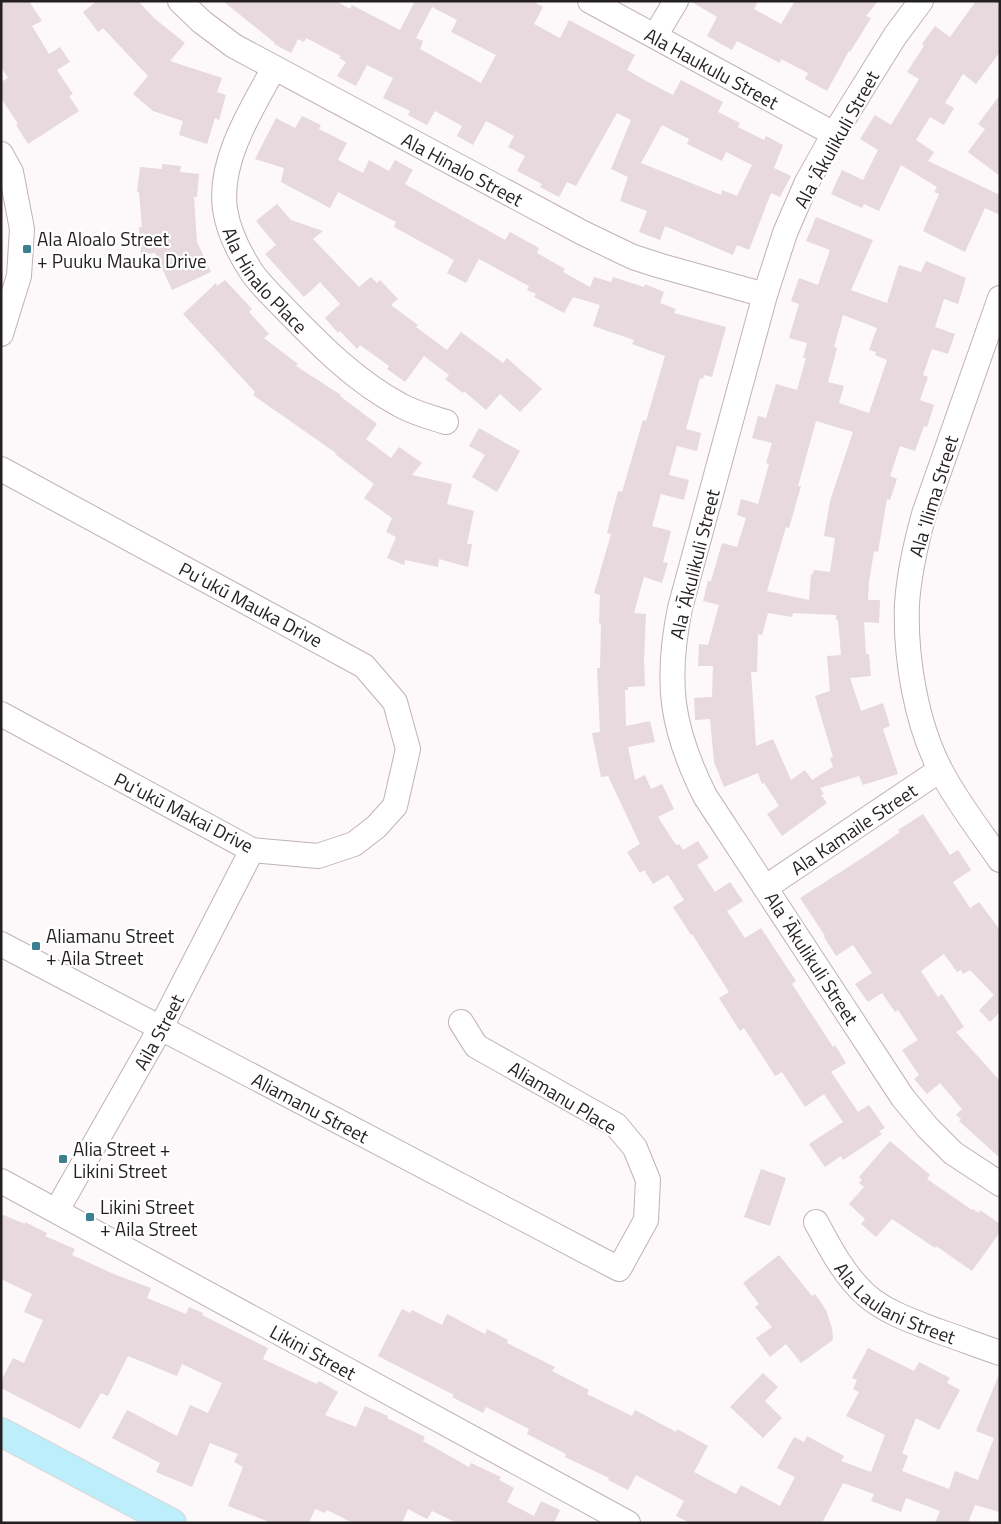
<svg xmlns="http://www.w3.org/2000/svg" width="1001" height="1524" viewBox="0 0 1001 1524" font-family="'Titillium Web',sans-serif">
<rect width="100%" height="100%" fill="#fdf8fa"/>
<path fill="#e7d9de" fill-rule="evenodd" d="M1 1H29L42 21 32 26 49 54 60 47 70 62 57 70 73 94 69 96 79 111 28 144 16 125 18 124 1 98V82L8 78 1 67Z
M97 1H138L154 18 185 43 170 61 222 78 217 92 226 95 219 120 215 118 207 144 179 135 183 121 153 111 133 94 148 76 103 28 98 32 83 12Z
M223 1H336L350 9 352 5 400 30 415 1H532L543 7 534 24 560 38 569 20 635 55 627 70 648 82 673 95 681 80 723 102 718 112 740 123 738 127 764 140 766 136 783 145 774 168 791 176 780 197 771 193 749 250 737 245 733 255 665 226 660 240 639 232 647 211 620 201 628 177 611 169 631 120 617 113 576 186 567 182 559 197 540 187 542 184 517 171 525 156 508 147 514 136 486 121 473 145 457 136 462 126 435 111 427 125 408 115 410 111 383 98 393 78 367 65 356 86 337 76 346 62 339 58 341 56 306 38 304 42 298 39 291 53 274 44 275 43ZM432 7 457 20 451 32 496 55 481 83 420 49 423 41 416 38ZM662 125 689 139 687 144 722 161 726 152 752 165 737 196 722 190 721 195 641 163Z
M690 1H758L754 9 781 24 795 1H878L866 16 871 18 850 52 849 51 827 91 805 79 808 73 781 59 780 63 737 41 732 50 707 36 717 17Z
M976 1H1000V52L976 84 963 74 945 103 954 108 944 125 930 117 916 140 934 152 928 161 1000 195V215L985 208 965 252 923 231 939 194 934 192 937 187 901 165 879 211 864 204 862 208 831 194 842 170 863 180 878 150 860 139 875 115 891 125 919 79 907 72 924 46 922 44 935 26 950 37Z
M1000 95V176L968 152 985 129 978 124Z
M302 116 321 125 319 129 347 143 338 160 363 173 369 160 389 171 395 160 413 170 405 184 505 240 510 232 539 248 537 253 565 269 563 272 590 287 594 277 611 282 613 277 644 287 645 284 664 292 660 303 676 309 674 313 726 327 712 377 704 375 703 379 700 378 686 429 701 433 697 451 677 446 669 475 689 480 684 500 661 494 652 526 671 531 663 562 668 563 662 583 644 577 634 613 646 614 644 661 645 686 628 687V690H625L626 726 650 721 655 742 628 747 635 780 645 775 651 789 662 784 674 809 658 817 676 845 679 844 683 850 698 841 709 858 697 865 715 892 730 882 743 901 727 911 745 938 761 928 796 981 792 984 833 1047 835 1045 846 1063 831 1072 858 1112 869 1105 885 1128 879 1131 882 1134 843 1160 841 1156 825 1167 809 1144 843 1122 824 1094 805 1107 782 1072 775 1076 744 1028 740 1031 719 998 729 992 692 934 691 935 673 907 684 900 668 875 653 884 644 870 640 873 627 852 640 844 608 776 601 777 592 733 600 732 597 668H600L601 624 599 623 600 595 594 593 611 534 607 533 618 491 622 492 643 420 646 421 665 356 632 344 634 340 593 326 600 305 573 297 564 313 534 297 536 294 527 290 529 286 479 259 466 283 447 273 454 260 394 227 396 222 338 192 330 208 281 182 284 168 255 159 276 118 295 128Z
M162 164 181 166 180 172 199 174 197 197H194L197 242 211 272 172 290 155 253 141 254 139 227H142L139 192H137L140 167 162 169Z
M277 204 291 220 323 231 313 239 359 287 371 277 377 283 380 280 398 299 391 305 418 325 416 327 447 350 461 332 503 363 507 358 542 389 520 412 500 394 486 410 464 391 463 393 445 379 449 375 424 356 405 382 387 369 389 366 360 345 357 349 340 331 338 333 325 318 340 304 320 282 304 297 265 254 276 245 256 221Z
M816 217 873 240 851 290 887 303 899 265 921 272 926 261 966 278 958 304 944 299 935 327 955 334 948 354 932 349 923 375 928 377 920 400 934 405 927 427 924 426 915 451 900 446 890 476 897 479 890 500 887 499 878 552 874 551 869 582 868 600H880L879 623 864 622 866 654H869L871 676 850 678 861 711 883 703 890 726 883 729 898 774 863 785 859 776 820 788 824 794 821 795 827 803 782 836 767 814 779 806 764 783 762 784 758 773 724 787 714 762 710 719 695 720 694 698 712 697 713 666H698L699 644 708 645 719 605 703 601 708 581H711L722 543 737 547 746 518 737 515 741 499 758 504 769 464 766 463 772 443 752 438 758 416 766 418 776 384 797 390 806 358H803L807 343 789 338 799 304 791 301 799 278 818 285 830 250 806 241ZM843 315 877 328 869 350 876 352 875 355 887 360 869 413 839 403 844 386 828 382 837 348 834 347ZM816 421 853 432 830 501 824 536 835 538 830 572 814 570 813 574H811L809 600 767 591 786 527 789 528 801 486H798ZM768 613 792 617 793 613 836 615V620H838L841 655 827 656 830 691 815 696 833 757 830 758 833 767 812 780 805 770 791 780 773 739 756 746 751 672H757L758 634 762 635Z
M225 280 252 309 249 312 269 334 264 338 298 364 296 366 341 395 340 396 377 424 366 439 391 458 399 447 422 463 412 475 452 484 447 504 474 511 467 544H472L468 567 439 559 438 567 405 560 404 565 387 558 396 537 386 532 392 518 364 498 374 484 335 454 336 453 253 395 255 392 183 314 216 283 217 286Z
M479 428 520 451 497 492 472 477 485 455 469 446Z
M923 814 950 855 958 850 971 870 953 882 970 908 979 902 1000 930V1012L990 1022 979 1010 994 995 970 970 963 974 961 970 957 972 944 954 921 971 938 997 942 994 964 1027 956 1032 1000 1081V1158L959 1121 961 1119 956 1115 962 1109 940 1083 927 1094 914 1079 919 1075 902 1050 918 1040 898 1010 895 1012 882 993 868 1002 855 984 872 973 853 945 836 956 824 937 825 936 800 898 867 855 900 832 898 830Z
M890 1141 930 1175 927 1179 972 1210 973 1209 979 1213 980 1210 1000 1224V1232L972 1271 936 1246 935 1248 892 1219 876 1237 861 1224 865 1219 849 1204 864 1187 859 1183 862 1180 859 1177Z
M761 1169 786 1178 770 1226 744 1217Z
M1 1214 25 1224V1222L47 1233 45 1236 75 1249 72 1255 116 1275 151 1288 147 1298 186 1314 189 1307 203 1313 202 1315 268 1348 263 1359 317 1384 319 1381 338 1392 325 1415 356 1427 365 1406 388 1416 387 1418 425 1437 423 1441 469 1467 471 1463 501 1477 499 1480 514 1488 507 1502 534 1516 541 1501 560 1510 554 1523H457L432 1511 427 1519 408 1509 402 1523H353L327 1510 325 1513 315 1509 309 1523H272L228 1506 243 1467 234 1462 238 1454 210 1443 192 1487 156 1472 160 1463 112 1438 127 1410 177 1436 190 1405 208 1413 222 1383 182 1364 177 1376 128 1356 108 1396 101 1393 80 1429 1 1388V1381L13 1358 24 1363 43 1320 24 1312 32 1294 1 1279Z
M779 1255 812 1296 815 1294 820 1301 826 1310 832 1328 833 1340 801 1363 786 1344 770 1357 756 1338 772 1327 755 1307 759 1304 743 1283Z
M402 1309 410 1313 412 1310 442 1325 447 1314 485 1334 487 1329 508 1340 507 1343 555 1367 552 1371 589 1390 587 1394 632 1416 635 1410 676 1432 677 1429 708 1446 694 1472 736 1494 741 1485 780 1506 795 1477 777 1468 794 1437 804 1442 807 1436 844 1456 841 1461 871 1472 885 1435 846 1416 859 1392 853 1389 857 1380 852 1378 868 1348 914 1371 919 1362 950 1378 947 1383 960 1390 939 1430 916 1418 902 1453 908 1456 902 1471 949 1489 955 1471 978 1480 994 1438 976 1431 1000 1372V1512L975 1505 968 1523H935L940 1511 906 1498 901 1512 871 1501 874 1494 843 1483 822 1523H690L676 1516 684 1501 636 1475 628 1490 608 1480 609 1478 565 1457 566 1454 527 1434 529 1429 486 1407 483 1413 452 1397 454 1395 378 1356Z
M763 1373 778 1387 765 1401 782 1418 763 1438 730 1407Z"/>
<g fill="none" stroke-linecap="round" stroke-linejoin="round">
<defs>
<g id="minor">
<path id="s1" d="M180 1 202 22 234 46 583 233 633 257 661 266 765 295"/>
<path id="s2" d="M590 1 834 134"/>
<path d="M921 1 895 36 834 134 807 182 785 233 765 295 680 608C665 682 671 728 705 796L903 1098 928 1128 953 1153 1000 1184"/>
<path d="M655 36 676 1"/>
<path id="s3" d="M274 68C252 108 218 161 225 209 228 230 240 254 251 271 260 285 273 296 284 308 319 344 355 381 400 405 414 413 430 417 446 422"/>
<path d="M1 154 11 172 22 229 19 276 1 334"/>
<path d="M1000 298 924 514C916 543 909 573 907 604 905 657 916 724 941 771 957 802 980 831 1000 860"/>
<path d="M1 469 364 666 395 702 408 749 395 806 376 827 354 844 318 856 252 850 1 714"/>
<path id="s4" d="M766 887 940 770"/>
<path id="s5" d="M1 944 619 1269 646 1220 648 1180 635 1148 616 1125 476 1046 461 1022"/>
<path id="s6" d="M1 1181 628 1523"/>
<path id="s7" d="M57 1210 160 1029 252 850"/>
<path id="s8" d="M816 1222C830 1248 844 1275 866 1295 887 1313 912 1321 938 1331 959 1338 979 1346 1000 1353"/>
</g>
<path id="major" d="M1 1432 172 1523"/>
</defs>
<use href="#minor" stroke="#c0b2b7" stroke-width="26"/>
<use href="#major" stroke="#d8d7d7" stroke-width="30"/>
<use href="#minor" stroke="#fff" stroke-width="24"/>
<use href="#major" stroke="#bdeefb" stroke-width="28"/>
</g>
<g fill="#3c7f90" stroke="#fff" stroke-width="2">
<rect x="22" y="244" width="10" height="10" rx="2.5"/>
<rect x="31" y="941" width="10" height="10" rx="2.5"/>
<rect x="58" y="1154" width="10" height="10" rx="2.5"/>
<rect x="85" y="1212" width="10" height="10" rx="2.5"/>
</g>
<g text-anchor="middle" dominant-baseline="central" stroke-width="4.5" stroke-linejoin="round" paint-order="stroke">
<g font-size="19" fill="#241f21" stroke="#fff">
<text stroke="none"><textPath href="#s2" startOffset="139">Ala Haukulu Street</textPath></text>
<text transform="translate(836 139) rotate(-61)">Ala ʻĀkulikuli Street</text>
<text stroke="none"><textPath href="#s1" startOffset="330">Ala Hinalo Street</textPath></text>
<text stroke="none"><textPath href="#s3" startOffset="235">Ala Hinalo Place</textPath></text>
<text transform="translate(933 496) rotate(-73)">Ala ʻIlima Street</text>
<text transform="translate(694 564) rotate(-76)">Ala ʻĀkulikuli Street</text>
<text transform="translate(251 604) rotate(28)">Puʻukū Mauka Drive</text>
<text transform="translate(184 812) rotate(27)">Puʻukū Makai Drive</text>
<text stroke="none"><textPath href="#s4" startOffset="105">Ala Kamaile Street</textPath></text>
<text transform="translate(812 958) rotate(57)">Ala ʻĀkulikuli Street</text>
<text stroke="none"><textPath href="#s7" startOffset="205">Aila Street</textPath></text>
<text transform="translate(563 1097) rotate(31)">Aliamanu Place</text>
<text stroke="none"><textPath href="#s5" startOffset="350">Aliamanu Street</textPath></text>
<text stroke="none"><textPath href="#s8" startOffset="118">Ala Laulani Street</textPath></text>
<text stroke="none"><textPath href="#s6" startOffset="356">Likini Street</textPath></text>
</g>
<g font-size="19" fill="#241f21" stroke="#fff" text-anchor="start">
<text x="37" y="238">Ala Aloalo Street<tspan x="37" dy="22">+ Puuku Mauka Drive</tspan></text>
<text x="46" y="935">Aliamanu Street<tspan x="46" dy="22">+ Aila Street</tspan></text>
<text x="73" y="1148">Alia Street +<tspan x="73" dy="22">Likini Street</tspan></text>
<text x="100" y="1206">Likini Street<tspan x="100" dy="22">+ Aila Street</tspan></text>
</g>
</g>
<rect width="1001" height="1524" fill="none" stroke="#241f21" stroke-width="5"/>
</svg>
